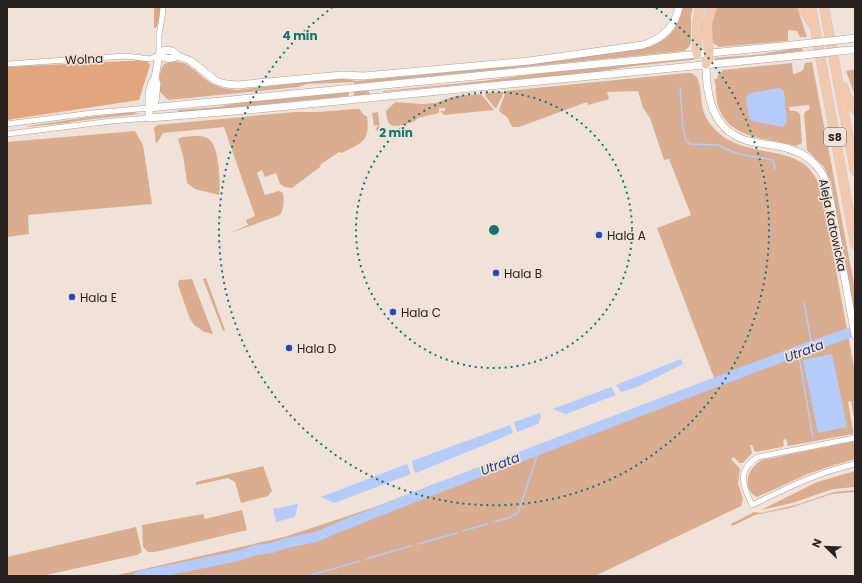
<svg xmlns="http://www.w3.org/2000/svg" width="862" height="583" viewBox="0 0 862 583" font-family="Poppins,sans-serif">
<rect width="100%" height="100%" fill="#f0e2d9"/>
<path fill="#dbad90" d="M683 7H693L691 16V42L689 47 684 51 354 84V82L307 84 298 87 169 100 166 98 159 91C159 82 159 71 164 64 188 55 195 74 213 84 220 88 228 89 237 90L331 79H345L356 81 524 65 643 48C668 42 677 31 683 7Z
M714 7H797L807 37H800L797 31 788 30V41L719 47 713 43 710 28Z
M802 48 803 51 714 60 715 58C730 56 746 56 762 54 775 52 788 49 802 48Z
M693 58 694 60H691L634 66 589 73 383 92V91L483 81 547 72Z
M812 62 855 289V318L831 182 824 167 807 150 804 114 806 111 810 109 809 105 789 107 790 111H796L800 114 802 143 796 146C768 138 732 140 719 109 715 99 717 87 714 79H717L718 75 723 70 792 63 793 74 800 72 803 70 805 63Z
M855 69V96L846 71Z
M687 73H691L697 77C704 94 697 108 712 126 740 161 794 142 814 175 820 184 822 194 824 204L855 373V423L851 401 848 402 853 431V434L788 446 786 439 783 440 784 445 782 447 756 452 754 450 752 445H750L752 453 743 463H739L734 457 731 459 740 469 738 483 743 499 741 506 595 576H113L284 537 372 508 714 378 657 228 691 215 669 159 664 160 650 118 643 108 638 91 607 92 609 99 588 105 587 102 519 127H512L507 117 500 112 499 110 506 91Z
M365 90 369 92 370 94 354 96V91Z
M348 91 349 96 179 113 178 110 218 107 245 101Z
M503 92V94L496 109 486 97 485 93Z
M481 94 494 110 444 115 440 111H445V108H439V113L418 118C415 122 412 122 407 124 392 128 387 127 386 111L395 102 422 104 436 103 455 96Z
M354 109H359L365 116H367C370 142 363 142 342 153L339 152 321 164 320 167 292 188 285 187 280 184 276 173 265 177 262 170 257 173 265 195 279 191 283 193C284 200 284 209 280 215L228 234 248 225 246 220 255 216 224 127 163 133 157 143H156L154 128 157 125 295 112H318Z
M134 112 139 114 84 120 66 123 27 127 28 126 89 117Z
M378 112 380 130 378 132 375 128 378 127V125L374 126 372 113Z
M135 131 143 145 152 204 28 215 29 234 7 237V142Z
M195 136C200 136 206 136 210 140 219 148 221 183 219 195L195 189 187 183 183 155 178 139 182 137Z
M206 278 225 330 223 331 203 279Z
M192 279 213 334 204 332 196 326H195L190 319 178 285 179 280Z
M855 441V459L831 466 808 474 757 497C741 489 747 468 762 460Z
M263 466 272 491 268 496 241 503 235 482 228 478 196 485V482Z
M855 471V487L833 489 792 503 761 510 817 482Z
M855 490V492L832 494 790 508 755 515 732 526 731 524 754 512 761 513 796 505 834 492Z
M242 510 247 530 155 552H148L143 547 142 525 203 514 205 519Z
M136 527 142 552 137 555 42 576H7V557Z"/>
<path fill="#e2a57e" d="M154 7H160V17L156 28H154Z
M146 60 150 65 139 100 7 120V67Z"/>
<path fill="#b4cbfb" d="M780 88 784 91 787 122 783 127 752 121 749 117 746 97 750 93Z
M832 354 847 427 818 433 803 360Z
M681 359 683 364 637 387 621 392 616 385Z
M611 387 616 395 566 414 553 409Z
M540 413 541 417 538 424 517 432 514 422Z
M510 425 513 433 416 473 414 471 412 461Z
M407 464 411 474 334 503 321 497Z
M298 504 295 517 276 522 273 509Z"/>
<g fill="none" stroke-linecap="round" stroke-linejoin="round">
<path stroke="#b4cbfb" stroke-width="1.5" d="M680 87 683 129 686 141 690 144 718 145 733 152 744 155 773 160 775 169
M804 303 812 346
M798 351 813 438
M494 522 508 518 518 513 539 450
M463 531 487 524
M418 544 457 533
M366 559 411 546
M308 576 360 561"/>
<path stroke="#b4cbfb" stroke-width="10" d="M139 576 238 556 256 550 272 548 286 543 316 537 344 525 433 490 798 351 855 331"/>
<defs>
<path id="street" d="M7 64 126 56 150 59 159 55V35L162 17 163 7
M7 124 92 113 149 108
M7 134 112 121 149 118
M855 438 758 457C736 470 743 486 752 505 785 489 818 472 855 464"/>
<path id="secondary" d="M847 39 855 38
M849 50H855
M159 55C166 59 171 60 178 56
M706 64C706 95 712 129 745 140 755 143 767 144 778 146 794 149 809 155 819 169 827 179 828 192 831 204L855 335
M155 78C146 90 150 104 149 118L248 110 804 55
M149 108 802 44
M149 108 155 101 157 84 155 78 159 55 165 50 172 51 178 56 191 61 216 81 226 84 237 85 342 75 364 76 529 61 643 45C662 39 675 27 679 7"/>
<path id="highway" d="M802 7 812 23
M811 7 855 244
M824 7 855 171
M697 54V24L700 7
M706 64 709 54 707 25 712 7
M843 87 846 95 855 109"/>
</defs>
<use href="#street" stroke="#ada098" stroke-width="6"/>
<use href="#secondary" stroke="#ada098" stroke-width="8"/>
<use href="#highway" stroke="#c7c6c5" stroke-width="10"/>
<use href="#street" stroke="#fff" stroke-width="5"/>
<use href="#secondary" stroke="#fff" stroke-width="7"/>
<use href="#highway" stroke="#f2c9af" stroke-width="9"/>
<defs>
<path id="secondary-bridge" d="M802 44 847 39
M804 55 849 50"/>
</defs>
<use href="#secondary-bridge" stroke="#ada098" stroke-width="8" stroke-linecap="butt"/>
<use href="#secondary-bridge" stroke="#fff" stroke-width="7"/>
</g>
<g fill="none" stroke="#0f766e" stroke-width="2" stroke-dasharray="2 4">
<circle cx="494" cy="230" r="138"/>
<path d="M656 8A275 275 0 1 1 332 8"/>
</g>
<g fill="#234ab8" stroke="#f0e2d9" stroke-width="1.5">
<circle cx="599" cy="235" r="4"/>
<circle cx="496" cy="273" r="4"/>
<circle cx="72" cy="297" r="4"/>
<circle cx="393" cy="312" r="4"/>
<circle cx="289" cy="348" r="4"/>
</g>
<g text-anchor="middle" dominant-baseline="central" stroke-width="3.5" stroke-linejoin="round" paint-order="stroke">
<rect fill="#f0e2d9" stroke="#645c58" stroke-width="1" x="824" y="128" width="22" height="18" rx="3"/>
<g font-size="11" font-weight="bold" fill="#282320">
<text x="835" y="137">S8</text>
</g>
<g font-size="12" fill="#282320" stroke="#f0e2d9">
<text transform="translate(84 59) rotate(-3)">Wolna</text>
<text transform="translate(833 225) rotate(78)">Aleja Katowicka</text>
</g>
<g font-size="12" fill="#282320" stroke="#f0e2d9" text-anchor="start">
<text x="607" y="235">Hala A</text>
<text x="504" y="273">Hala B</text>
<text x="80" y="297">Hala E</text>
<text x="401" y="312">Hala C</text>
<text x="297" y="348">Hala D</text>
</g>
<g font-size="13" font-style="italic" fill="#223d81" stroke="#f0e2d9">
<text transform="translate(804 351) rotate(-21)">Utrata</text>
<text transform="translate(500 464) rotate(-21)">Utrata</text>
</g>
</g>
<circle cx="494" cy="230" r="6" fill="#0f766e" stroke="#f0e2d9" stroke-width="2"/>
<g font-size="12" text-anchor="middle" font-weight="bold" fill="#0f766e" stroke="#f0e2d9" stroke-width="3.5" stroke-linejoin="round" paint-order="stroke">
<text x="300" y="40">4 min</text>
<text x="396" y="137">2 min</text>
</g>
<rect width="862" height="583" fill="none" stroke="#282320" stroke-width="16"/>
<g transform="translate(826 547) rotate(293)" stroke="#f0e2d9" stroke-width="3" paint-order="stroke">
<path d="M0-3L7 15L0 10L-7 15Z" fill="#282320"/>
<text y="-6" font-size="11" font-weight="bold" text-anchor="middle" fill="#282320">N</text>
</g>
</svg>
